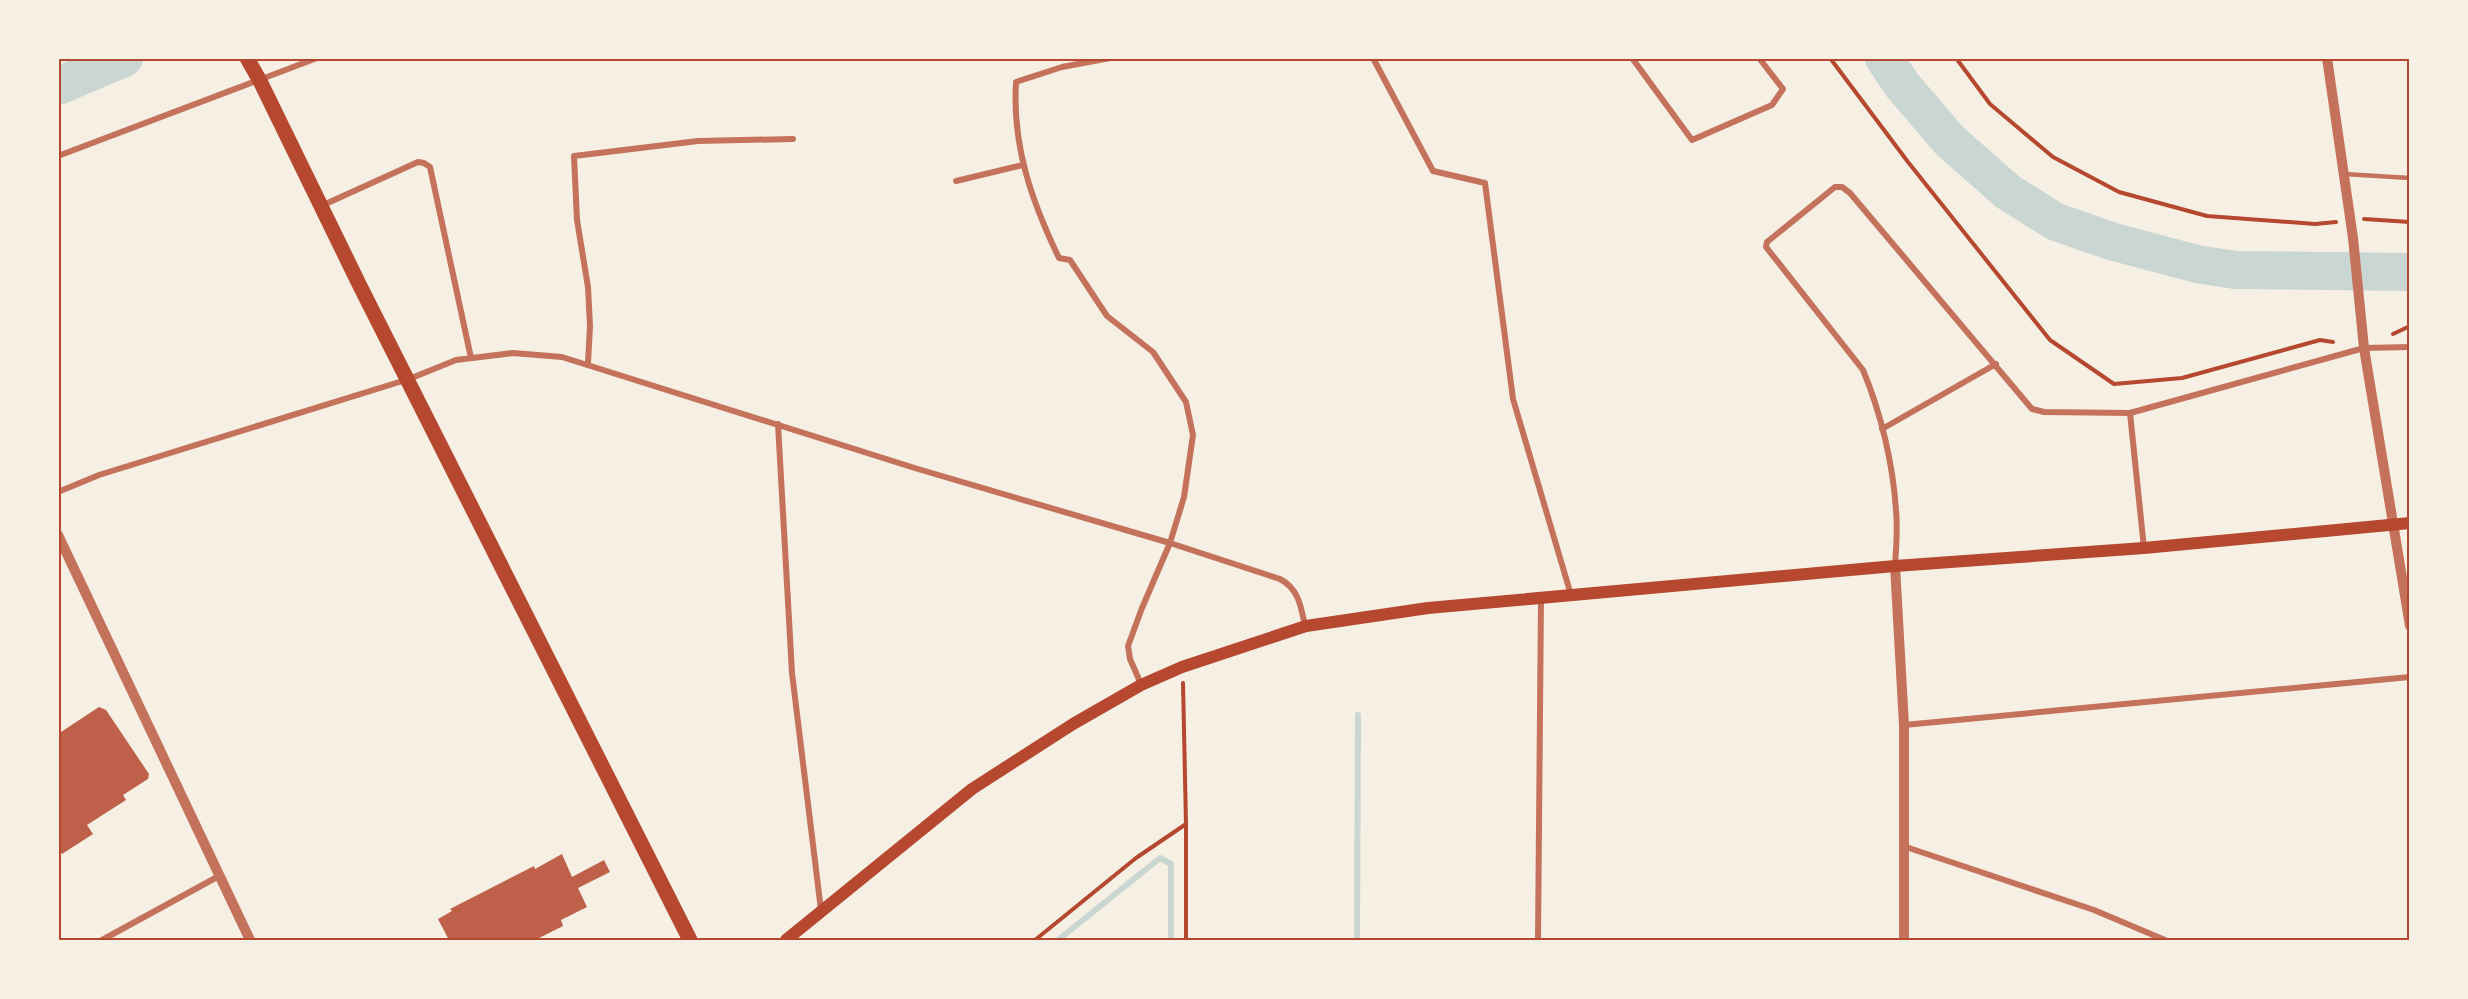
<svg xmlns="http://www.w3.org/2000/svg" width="2468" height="999" viewBox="0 0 2468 999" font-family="Cabin,sans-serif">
<rect width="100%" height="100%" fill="#f6efe4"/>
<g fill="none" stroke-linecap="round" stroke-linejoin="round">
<path stroke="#c9d6d2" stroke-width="6" d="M1058 940 1160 858 1171 864V940
M1357 940 1358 715"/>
<path stroke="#c9d6d2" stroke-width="38" d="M1884 58 1902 85 1950 141 2008 192 2056 222 2114 242 2197 264 2235 270 2410 272
M58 86 124 58"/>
</g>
<path fill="#bf614a" d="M99 707 106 710 149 774 148 779 123 795 126 800 87 825 93 834 62 854 58 848V734Z
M562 854 572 877 604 860 610 872 578 888 587 907 561 920 563 926 535 940H449L438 919 452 911 450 909 534 866 535 869Z"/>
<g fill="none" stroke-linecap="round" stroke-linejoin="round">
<path stroke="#b5482f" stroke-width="4" d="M1830 58 1908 162 2050 340 2114 384 2182 378 2320 340 2333 342
M1956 58 1990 104 2053 157 2119 192 2207 216 2315 224 2336 222
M58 60 62 58
M2364 219 2410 222
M2393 334 2410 326
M1183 683 1186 824V940
M1035 940 1136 858 1186 824"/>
<path stroke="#c5725c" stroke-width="4.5" d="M2344 174 2410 178"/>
<path stroke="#c5725c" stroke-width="6" d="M1110 58 1062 67 1016 82C1012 146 1032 202 1059 258L1070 260 1107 316 1153 352 1186 402 1193 435 1184 497 1170 543 1142 608 1128 646 1130 659 1141 684
M1373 58 1433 171 1485 183 1513 399 1571 595
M1632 58 1692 140 1772 105 1783 89 1759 58
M58 156 317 58
M956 181 1023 165
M321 206 418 162 424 163 430 167 471 358
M588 363 590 326 588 287 577 220 574 156 698 141 793 139
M2130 413 2144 548
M778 424 792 673 821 910
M1882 429 1996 364
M58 492 99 475 409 379 456 360 513 353 562 357 918 469 1170 543 1280 579C1299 589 1301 607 1305 626
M1895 566C1896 548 1898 529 1896 510 1893 464 1881 413 1863 370L1766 247 1767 242 1835 187H1842L1850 193 2032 409 2044 412 2130 413 2364 348 2410 347
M1904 725 2410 677
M1903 846 2094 910 2165 940
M102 940 219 876
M1538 940 1541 598"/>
<path stroke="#c5725c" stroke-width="10" d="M2327 58 2353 238 2364 348 2410 626
M58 535 250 940
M1895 566 1904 725V940"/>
<path stroke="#b5482f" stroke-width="12" d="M786 940 972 789 1073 724 1141 685 1182 667 1306 626 1428 608 1895 566 2144 548 2410 523"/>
<path stroke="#b5482f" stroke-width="15" d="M247 58 260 81 360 286 690 940"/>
</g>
<rect width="2468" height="999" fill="none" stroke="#f6efe4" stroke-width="120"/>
<rect x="60" y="60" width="2348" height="879" fill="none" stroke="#b5482f" stroke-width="2"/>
</svg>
